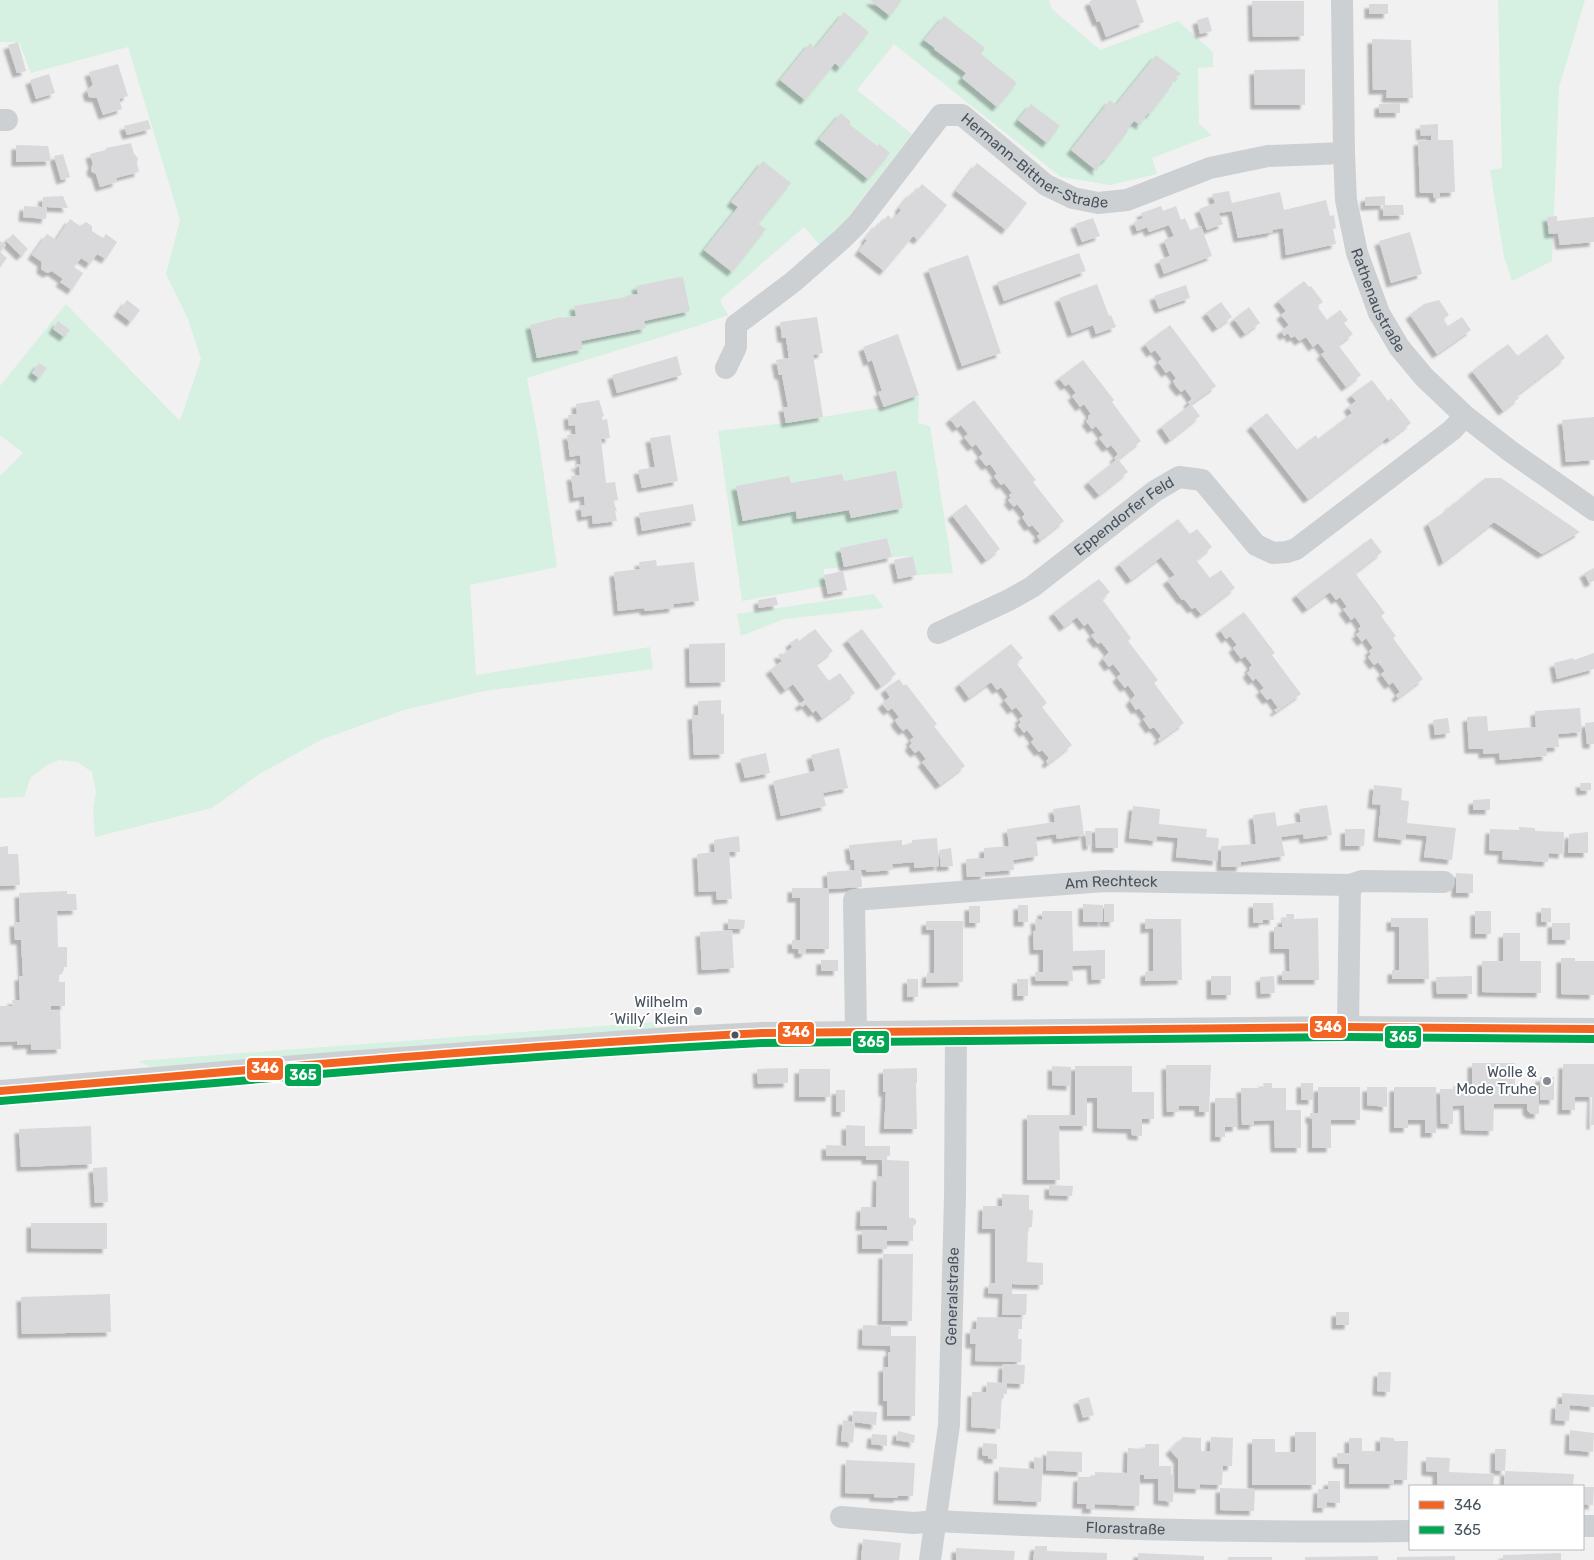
<svg xmlns="http://www.w3.org/2000/svg" width="1594" height="1560" viewBox="0 0 1594 1560" font-family="Rubik,sans-serif">
<defs>
<filter id="shadow"><feDropShadow dx="-4.5" dy="4.5" stdDeviation="1" flood-color="#0004"/></filter>
</defs>
<rect width="100%" height="100%" fill="#f2f1f1"/>
<path fill="#d6f0e2" d="M0 0H1049L1052 9 1100 50 1178 21 1213 52V67L1198 68 1199 124 1212 135 1152 158 1157 174 1110 185 1061 177 894 44 857 90 912 134 849 216 820 245 804 227 720 300 728 315 697 326 527 378 539 442 557 567 470 585 476 675 650 647 653 669 484 691 404 710 323 739 261 773 212 808 95 837 93 809 96 792 92 772 77 762 59 760 47 765 31 777 24 797 0 798V476L23 453 0 435V386L66 304 180 421 201 359 188 319 166 274 180 220 128 47 31 73 19 42H0Z
M1498 0H1585L1559 87 1552 261 1512 281 1504 257 1490 170 1502 168Z
M919 395 918 423 930 426 953 573 917 575 913 556 892 557 887 538 840 548 844 567 824 569 825 586 742 601 718 431 786 423 883 407Z
M874 594 884 608 784 619 741 636 737 614Z
M655 1022 658 1023 655 1029 151 1067 138 1061Z"/>
<path fill="#d9d9db" filter="url(#shadow)" d="M870 0H902L890 16Z
M1092 0H1136L1144 22 1106 37 1100 21 1097 22 1089 2Z
M1252 1H1304V36L1253 37Z
M1369 4H1388V14H1369Z
M844 12 869 32 840 68 835 63 805 100 780 80 810 43 815 48Z
M944 16 985 48 981 54 1017 83 997 107 962 78 966 73 934 49 935 48 924 40Z
M1208 17 1212 31 1200 34 1197 20Z
M1372 39 1411 40 1413 98H1386L1387 90H1373Z
M18 42 26 71 17 73 8 45Z
M1156 55 1181 74 1179 76 1178 75 1171 84 1172 85 1150 114 1148 113 1141 122 1142 123 1141 125 1134 121 1126 130 1128 131 1105 160 1104 159 1096 168 1098 169 1097 171 1071 150 1110 100 1116 105Z
M118 64 128 96 119 99 122 109 103 115 97 98 89 97 87 90 93 85 89 72Z
M1305 69V105H1255L1254 70Z
M49 74 55 93 36 99 30 80Z
M1400 103V113H1379V104Z
M1031 104 1060 126 1047 143 1018 120Z
M841 113 851 122 849 124 877 146 879 144 890 153 868 179 819 139Z
M148 120 151 129 127 135 124 126Z
M1438 124V140H1453L1455 192 1440 193V198H1434L1433 193H1420L1418 141 1431 140V135L1421 136 1420 125Z
M131 143 134 154 138 158 137 163 139 172 116 178 117 182 100 187 96 174 92 172 91 168 93 164 90 154 106 150V148Z
M16 145 48 146 51 161 16 162Z
M63 154 70 177 61 180 54 156Z
M763 161 791 183 758 224 766 229 732 272 704 250 738 207 731 202Z
M977 163 1027 203 1006 230 956 191Z
M922 184 947 205 918 240 913 236 884 271 859 251 867 240 865 239 878 223 880 225 888 215 893 220 901 210 899 208 912 192 914 194Z
M1229 191 1232 203 1280 192 1284 210 1326 200 1330 216 1334 215 1336 228 1333 229 1336 244 1286 255 1283 228 1272 230 1273 232 1238 238 1232 211 1219 213 1223 224 1207 230 1199 209 1215 203 1212 194Z
M63 196 68 208 47 207 46 219 23 217 24 206 42 207 43 197Z
M1385 196V205H1403L1404 215 1383 216V205L1365 206V197Z
M1161 206 1163 211 1176 206 1181 220 1185 218 1190 230 1201 226 1212 256 1164 274 1159 260 1170 256 1164 240 1174 236 1169 225 1149 232 1147 227 1137 231 1134 222 1143 218 1141 213Z
M1557 216V221L1594 217V242L1560 245 1558 233 1549 234 1547 217Z
M1093 218 1100 236 1082 242 1075 224Z
M70 219 80 226 86 222 92 226V231L103 238 106 234 117 242 106 259 97 254 90 264 81 258 74 267 83 273 72 290 60 282 63 279 52 271 47 273 41 269 42 262 32 255 47 234 56 240Z
M1410 232 1422 274 1391 283 1379 241Z
M13 234 28 249 21 256 6 241Z
M0 241 6 245 0 252 7 258 0 267Z
M1079 253 1086 271 1004 301 997 282Z
M968 255 1001 353 962 366 928 269Z
M683 277 690 311 644 321 646 328 581 341 583 349 537 358 530 325 561 317V318L576 316 574 306 626 297 625 296 638 294 636 286 669 279Z
M1304 281 1309 287 1311 286 1323 302 1317 306 1327 320 1340 310 1348 320 1344 323 1353 334 1338 345 1361 375 1346 387 1321 354 1325 352 1318 343 1313 347 1306 337 1299 341 1295 336 1291 338 1288 333 1284 336 1281 331 1289 325 1281 315 1286 311 1278 301Z
M1097 284 1109 316 1111 315 1116 327 1096 334 1093 325 1072 333 1059 298Z
M1186 285 1190 298 1159 309 1154 296Z
M127 300 140 310 131 322 118 312Z
M1439 300 1449 315 1443 319 1448 326 1462 317 1471 330 1437 354 1410 315 1424 304Z
M1221 302 1232 317 1217 328 1206 313Z
M1249 307 1260 323 1245 334 1234 319Z
M817 317 823 353 813 355 823 417 786 423 783 407H788L782 375H779L776 360 789 358 786 338H782L780 322Z
M58 321 70 330 64 337 53 329Z
M1170 325 1216 386 1191 404 1200 416 1170 440 1161 427 1190 405 1188 402 1192 399 1185 389 1181 392 1175 385 1173 381 1176 378 1170 370 1166 373 1158 362 1162 359 1155 350 1151 353 1145 344Z
M898 334 919 395 884 407 878 392 882 391 872 360 868 362 863 347Z
M1547 334 1565 358 1517 395 1519 398 1503 411 1472 371 1508 344 1518 356Z
M677 356 682 375 617 393 612 375Z
M1083 360 1114 400 1112 402 1141 441 1118 459 1128 472 1099 495 1088 482 1116 460 1114 458 1118 454 1111 445 1107 448 1099 438 1103 435 1096 426 1092 429 1086 421 1089 419 1088 416 1091 414 1084 404 1080 407 1072 396 1076 393 1069 384 1065 386 1059 378Z
M39 363 47 368 39 378 32 373Z
M1372 380 1388 401 1391 398 1411 423 1389 440 1388 437 1308 499 1251 426 1267 413 1297 450 1316 435 1318 439 1352 413 1348 407 1356 401 1351 395Z
M599 400 604 416 602 417 603 420 607 419 610 438 601 439 606 483 615 482 618 500 613 501 617 511H615L617 521 593 524 592 515 582 517 580 506 585 505 584 496 574 498 571 476 580 475 579 466 576 467V465L581 464 580 455 570 457 567 435 576 434 575 425 569 426 568 415 577 414 576 404Z
M974 400 1036 480 1033 482 1064 521 1040 540 1037 536 1040 534 1032 525 1029 527 1022 517 1025 514 1017 504 1014 507 1008 500 1011 498 1009 495 1012 493 1004 483 1001 485 994 476 997 474 990 464 986 466 979 457 983 454 976 444 972 447 964 437 968 434 961 425 957 428 950 419Z
M1594 417V460L1566 462 1562 420Z
M670 435 678 481 642 488 638 470 655 467 650 438Z
M896 471 903 508 851 518 849 510 797 519 796 511 743 521 736 486 789 476 791 483 842 474 844 481Z
M1485 478H1501L1580 532 1542 554 1494 522 1443 562 1428 523 1446 511 1453 503 1454 504Z
M693 504 696 521 642 531 639 513Z
M966 504 1000 549 986 560 952 515Z
M1178 519 1190 534 1197 529 1212 547 1196 560 1210 578 1221 570 1235 588 1201 614 1195 607 1192 609 1184 599 1182 600 1167 580 1175 575 1161 557 1131 580 1119 564Z
M887 538 892 557 844 567 840 548Z
M1371 538 1382 552 1355 573 1385 613 1381 616 1396 636 1393 638 1423 679 1398 698 1396 695 1400 692 1393 682 1389 685 1381 674 1385 671 1378 662 1374 665 1368 657 1371 654 1369 651 1373 648 1366 638 1362 642 1356 634 1360 632 1358 629 1361 626 1355 617 1351 620 1343 609 1347 607 1340 597 1336 600 1330 592 1307 609 1296 595Z
M913 556 917 575 898 579 894 560Z
M656 560 657 566 694 562 699 601 673 604 674 608 645 611 644 608 618 611 614 572 640 569 639 562Z
M1594 568V581L1589 583 1584 573Z
M843 571 847 590 828 594 824 575Z
M1099 579 1110 592 1102 599 1131 638 1128 641 1158 680 1154 683 1184 723 1159 741 1158 739 1161 736 1154 727 1150 729 1143 719 1146 717 1139 708 1136 710 1130 701 1135 695 1128 685 1125 688 1118 679 1117 677 1121 674 1113 664 1109 667 1103 659 1109 652 1101 642 1098 644 1091 635 1095 633 1088 623 1084 626 1077 617 1064 627 1053 613Z
M776 597 778 605 759 608 758 600Z
M1244 612 1275 653 1272 655 1301 694 1276 712 1274 710 1278 708 1271 698 1267 700 1260 691 1264 688 1256 678 1253 681 1247 673 1250 671 1249 668 1252 665 1245 656 1241 659 1233 648 1237 645 1230 636 1226 639 1220 630Z
M815 629 833 651 816 664 829 681 840 673 855 693 822 718 816 710 813 713 806 704 802 707 799 704 805 700 793 684 785 690 770 670 782 661 778 655 782 653 783 655 792 647 790 643 797 638 799 641Z
M862 629 896 674 881 686 847 640Z
M725 643V682L690 683 689 644Z
M1011 644 1023 658 1016 663 1047 703 1042 707 1072 745 1048 764 1046 761 1049 758 1042 750 1039 752 1031 742 1034 739 1027 730 1024 733 1018 725 1021 722 1019 719 1023 716 1016 707 1012 710 1006 702 1004 700 1008 697 1001 687 997 690 991 682 969 698 959 684Z
M1594 653V669L1557 679 1554 663 1573 658 1574 660Z
M899 679 904 686 906 684 937 724 934 726 965 766 940 785 922 762 926 759 919 750 915 753 909 746 912 743 910 740 914 737 907 728 903 731 897 724 895 720 899 717 892 708 888 711 882 704 890 697 885 689Z
M721 700V714H724V754L694 755 692 715H698V701Z
M1580 708 1582 732 1558 734 1559 747 1546 748 1547 756 1500 760 1499 753 1483 754V749H1469L1467 717 1487 716 1488 731 1521 728 1536 727 1535 711Z
M1448 718 1450 733 1435 735 1433 720Z
M1594 722V744H1587L1585 723Z
M839 748 848 788 823 793 826 806 781 816 773 781 815 771 811 755Z
M766 753 770 773 745 778 740 759Z
M1580 783H1591V790L1581 791Z
M1374 785 1402 788 1401 800 1409 801 1407 823 1456 828 1452 860 1424 857 1427 836 1406 834 1405 840 1378 837 1381 805 1372 804Z
M1490 799V810H1473V800Z
M1080 805 1084 835 1057 839 1056 834 1036 837 1038 856 1013 860 1014 870 985 872V876L967 877 966 859 984 858V848L1009 846 1007 829 1055 822 1053 809Z
M1327 805 1332 835 1304 839 1303 834 1281 837 1285 856 1241 862V867H1221V846L1256 844 1253 815 1275 812 1277 826 1301 822 1299 809Z
M1133 806 1160 809 1159 824 1207 829 1206 837 1219 838 1217 861 1176 857 1178 838 1157 836V841L1129 838Z
M1519 827 1535 828V831L1564 832 1563 854 1549 853 1548 862 1502 859 1503 851 1489 850 1490 829 1519 830Z
M1095 828H1118V848H1096Z
M1345 829H1365L1364 846H1345Z
M1085 831H1091L1092 845 1087 846Z
M1588 832V853H1568L1569 834Z
M739 836 740 852H729L732 899 717 900 716 891 699 892 697 854 715 852 714 840Z
M937 838 939 866 914 868V862L892 864 893 870 867 872 866 870H861L862 887 829 889V949H806V953L799 954 798 949H792V940H800V898H792V888H828L827 872 855 870 854 860H851L849 845 902 840V845L912 844V840Z
M8 846V854H18L20 885 0 886V847Z
M951 848 953 866 941 867 939 850Z
M1456 873 1473 874V893H1456Z
M67 891V894H76L77 910 57 911 58 947H67V967H62V974L59 975V982H65V1006H51V1011L60 1010 61 1049 31 1050V1044L17 1045V1041L0 1042V1006H13L12 1000H20L19 976H23L21 940H15L14 922H20L19 893Z
M1253 903H1273L1274 920H1263V923H1253Z
M1083 904 1103 905V922H1083Z
M1104 904H1114V922H1104Z
M1018 905H1028V922H1018Z
M969 906H980V923H969Z
M1541 908H1551V922H1541Z
M1042 911H1072L1073 951 1105 950V979L1092 980 1091 965 1072 966 1073 981H1036L1035 972H1043V950H1034L1033 932 1036 930 1035 919 1042 920Z
M1475 911H1491V934H1475Z
M1286 914H1294V919L1318 918 1319 980H1282V971H1290L1289 949H1274V927H1282V919H1287Z
M1391 918H1428L1429 979H1392V970H1399V927H1391Z
M728 919 745 920 744 929H728Z
M1145 919H1181L1182 980 1145 981V972L1153 971V928L1145 929Z
M926 921H963V982L926 983 927 973H934V930H926Z
M1552 923H1570V940H1552Z
M732 930 734 968 702 970 700 932Z
M1503 933H1520V961H1541V993L1482 992V961H1503Z
M1561 958H1575V961H1594V995L1561 994Z
M821 960H838V971H821Z
M1211 976H1231V995H1211Z
M1274 976 1275 993 1261 994 1260 977Z
M1472 976V994H1437L1436 977Z
M907 979H918V997H907Z
M1017 979H1028V996H1017Z
M1472 1063H1515V1085H1539V1114H1531L1527 1110V1104H1494L1493 1131 1465 1130 1464 1105 1453 1106V1124H1441L1440 1089H1453V1086H1472Z
M1563 1064H1594V1125H1591L1592 1097H1575V1110H1562Z
M1166 1065H1211L1209 1112H1199V1106H1179L1178 1112H1167Z
M1052 1066 1071 1067V1086L1052 1085Z
M1075 1066H1132V1092H1154V1119H1142V1136L1132 1135 1131 1129 1097 1128V1098H1087V1126H1059L1060 1180H1027V1115H1075Z
M788 1068V1083L758 1084 757 1069Z
M917 1068V1083H916L917 1129H884L886 1092H883V1069Z
M799 1069H830V1097H799Z
M1540 1077H1554V1100H1540Z
M1263 1083H1272V1088H1286V1110H1301V1148H1275L1274 1120 1254 1121V1125H1242L1241 1088H1264Z
M1301 1083H1313V1100H1301Z
M1318 1087H1360V1120H1331V1148H1312V1119H1310V1113H1318Z
M1367 1087H1387V1107L1367 1105Z
M1394 1087H1436V1133H1425V1120H1408V1128H1394Z
M836 1090H845V1112H836Z
M1215 1098H1237V1127H1225V1137H1215Z
M846 1125 865 1126V1146H890V1156H887V1160L909 1161V1218H914L916 1220V1224L913 1226V1241H887V1249H862V1230H887V1226H860L861 1207H876L877 1176 882 1177V1160H866V1156H826V1145L846 1146Z
M91 1126 92 1164 21 1167 19 1129Z
M107 1167 108 1202 95 1203 93 1168Z
M1049 1185 1073 1186 1072 1196 1049 1195Z
M1002 1194 1029 1195V1210H1033L1032 1227H1028L1027 1262 1043 1263V1285L1012 1284V1294H1027L1026 1315H1002L1003 1294 988 1293 989 1283H995V1229H982L983 1206H1002Z
M31 1223H107V1249L31 1248Z
M883 1254H913L912 1321H882Z
M110 1294 111 1332 22 1334 21 1297Z
M1336 1312H1349V1325H1336Z
M977 1317 1022 1318V1329H1018V1339H1022L1021 1362 975 1361 976 1344H970V1329H976Z
M863 1325 891 1326V1336H916L915 1416H887V1401H883V1367H888V1352H891L890 1346 862 1345Z
M1003 1364 1025 1365 1024 1384 1007 1383V1394H1002L1000 1429 971 1427 972 1392H986L987 1382 1002 1383Z
M1378 1372H1391L1390 1392 1377 1391Z
M1562 1393 1594 1395V1407L1570 1405 1569 1421 1555 1420 1556 1404H1562Z
M1089 1397 1094 1415 1083 1418 1078 1400Z
M853 1411 877 1412 876 1425 855 1422 853 1443 841 1441 843 1420 852 1422Z
M1570 1430 1594 1433 1593 1452 1569 1450Z
M898 1431 915 1435 914 1443 896 1440Z
M1295 1432H1316V1485H1252V1439H1275V1452H1295Z
M872 1434 887 1435V1446L871 1444Z
M1183 1437 1201 1438V1451H1210L1211 1437 1233 1438 1232 1466H1223L1222 1485 1200 1484V1489L1178 1488V1459L1170 1450Z
M1380 1437 1394 1438V1441H1408L1407 1480H1394V1484H1349V1464H1338L1337 1453H1349V1438H1362V1451H1380Z
M983 1443 997 1444V1459H988V1456L982 1455Z
M1145 1444H1159V1466H1171V1475H1174L1173 1502 1158 1500V1479H1144V1475H1140L1139 1506 1095 1504V1509H1086L1087 1504H1077L1078 1477H1095V1472L1127 1473 1128 1448 1145 1449Z
M1495 1449H1506L1505 1471 1495 1470Z
M1047 1451 1082 1452V1472L1046 1470Z
M1034 1457 1043 1458 1041 1502 998 1500 999 1467 1034 1469Z
M1426 1457 1450 1458 1449 1472 1494 1474 1493 1486H1437V1472L1426 1471Z
M846 1460 915 1463 913 1496H898V1498L874 1497V1494L845 1493Z
M1505 1471 1574 1474 1573 1486H1504Z
M1328 1481H1340V1503L1327 1502V1508H1317L1318 1489H1328Z
M1583 1487H1594L1593 1505 1583 1504Z
M1220 1488 1255 1489 1254 1511 1220 1510Z
M863 1539 901 1543 899 1560H861Z
M1035 1546H1047V1551L1107 1553V1560H1033Z
M956 1548 1015 1551 1014 1560H956Z
M1138 1553 1204 1556V1560H1138Z
M1561 1553V1560H1503V1555Z
M1378 1556V1560H1305V1557Z
M1455 1556V1560H1397V1557Z
M1228 1557H1272V1560H1228Z"/>
<g fill="none" stroke-linecap="round" stroke-linejoin="round">
<g stroke="#cdd0d2" stroke-width="22">
<path id="s1" d="M1342 0 1344 153 1346 200 1357 253 1379 313 1399 347 1424 377 1465 416 1510 451 1594 510"/>
<path d="M0 120H7"/>
<path id="s2" d="M726 368 736 347V325L793 282 842 239 858 223 941 115H962L1046 185 1073 198 1098 203 1127 200 1210 168 1268 156 1344 153"/>
<path id="s3" d="M938 633 1009 600 1032 587 1155 491 1179 477 1202 480 1256 545 1273 553 1287 552 1296 549 1452 430 1465 416"/>
<path d="M1348 1027 1350 885"/>
<path id="s4" d="M856 1031 854 900 1105 881 1350 885 1362 881 1444 882"/>
<path d="M0 1091 320 1064 682 1037 762 1033 1348 1027 1594 1029"/>
<path id="s5" d="M841 1517 914 1523 936 1521C1094 1529 1252 1533 1410 1531"/>
<path d="M1583 1526H1594"/>
<path id="s6" d="M930 1560 949 1425 955 1197 956 1031"/>
</g>
<defs>
<path id="bus-1" d="M0 1091C254 1070 508 1046 762 1033L1348 1027 1594 1029"/>
<path id="bus-2" d="M1 1101C254 1080 508 1056 762 1043L1348 1037 1594 1039"/>
</defs>
<use href="#bus-1" stroke="#fff" stroke-width="11"/>
<use href="#bus-2" stroke="#fff" stroke-width="11"/>
<use href="#bus-1" stroke="#f26522" stroke-width="8"/>
<use href="#bus-2" stroke="#00a651" stroke-width="8"/>
</g>
<g fill="#848a91" stroke="#fff" stroke-width="2">
<circle cx="698" cy="1011" r="5"/>
<circle cx="1547" cy="1081" r="5"/>
</g>
<circle fill="#48525e" stroke="#fff" stroke-width="2" cx="735" cy="1035" r="4.5"/>
<g text-anchor="middle" dominant-baseline="central" stroke-width="4" stroke-linejoin="round" paint-order="stroke">
<g font-size="15" fill="#48525e" stroke="#fff">
<text stroke="none"><textPath href="#s2" startOffset="450">Hermann-Bittner-Straße</textPath></text>
<text stroke="none"><textPath href="#s1" startOffset="306">Rathenaustraße</textPath></text>
<text stroke="none"><textPath href="#s3" startOffset="221">Eppendorfer Feld</textPath></text>
<text stroke="none"><textPath href="#s4" startOffset="389">Am Rechteck</textPath></text>
<text stroke="none"><textPath href="#s6" startOffset="265">Generalstraße</textPath></text>
<text stroke="none"><textPath href="#s5" startOffset="285">Florastraße</textPath></text>
</g>
<g font-size="15" fill="#48525e" stroke="#fff" text-anchor="end">
<text x="688" y="1002">Wilhelm<tspan x="688" dy="17">´Willy´ Klein</tspan></text>
<text x="1537" y="1072">Wolle &amp;<tspan x="1537" dy="17">Mode Truhe</tspan></text>
</g>
</g>
<g stroke="#fff" stroke-width="2">
<rect x="1309" y="1015" width="38" height="24" rx="5" fill="#f26522"/>
<rect x="777" y="1021" width="38" height="24" rx="5" fill="#f26522"/>
<rect x="1384" y="1025" width="38" height="24" rx="5" fill="#00a651"/>
<rect x="852" y="1030" width="38" height="24" rx="5" fill="#00a651"/>
<rect x="246" y="1057" width="38" height="24" rx="5" fill="#f26522"/>
<rect x="284" y="1063" width="38" height="24" rx="5" fill="#00a651"/>
</g>
<g font-size="14" text-anchor="middle" font-weight="bold" fill="#fff">
<text x="1328" y="1032">346</text>
<text x="796" y="1037">346</text>
<text x="1403" y="1042">365</text>
<text x="871" y="1047">365</text>
<text x="265" y="1073">346</text>
<text x="303" y="1080">365</text>
</g>
<rect x="1409" y="1485" width="175" height="65" fill="#ffffff" stroke="#b6babf"/>
<rect x="1419" y="1501" width="25" height="8" fill="#f26522" stroke="#b6babf"/>
<text x="1454" y="1510" font-size="15" fill="#48525e">346</text>
<rect x="1419" y="1526" width="25" height="8" fill="#00a651" stroke="#b6babf"/>
<text x="1454" y="1535" font-size="15" fill="#48525e">365</text>
</svg>
